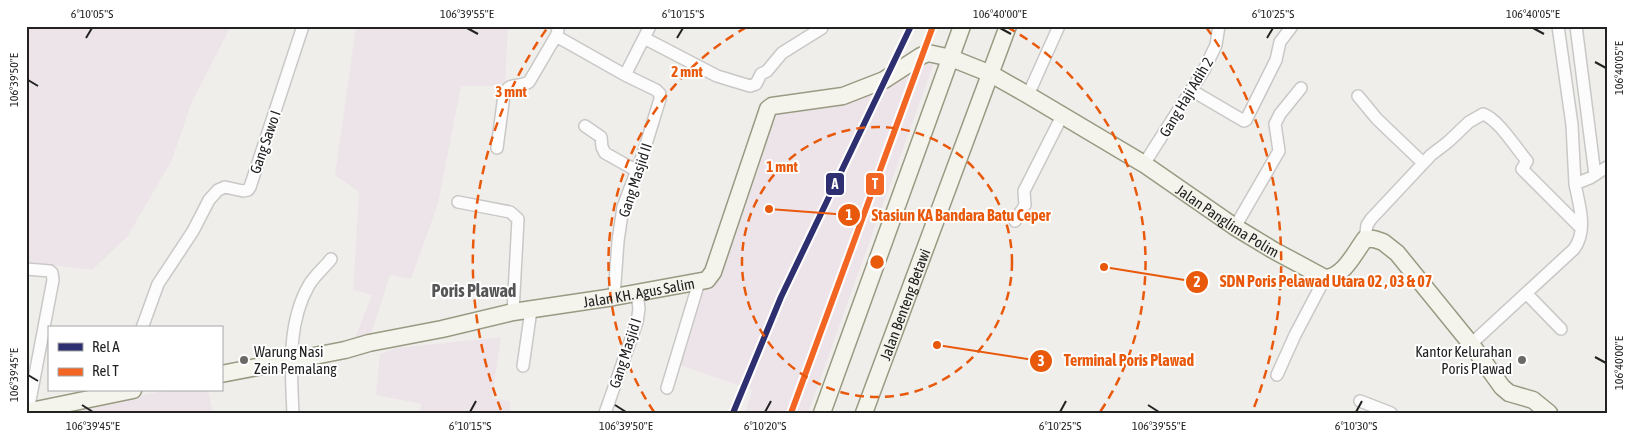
<svg xmlns="http://www.w3.org/2000/svg" width="1633" height="439" viewBox="0 0 1633 439" font-family="'Asap Condensed',sans-serif">
<rect width="100%" height="100%" fill="#f0eeeb"/>
<path fill="#ede4e9" d="M26 26H231L192 102 171 162 127 237 92 270 26 262Z
M356 26H508L505 86H461L438 204 411 279 390 275 369 341 352 345 372 295 353 290 359 192 335 175Z
M924 62 934 63 808 413H745L752 390 677 364 701 283 768 114Z
M501 337 492 398 510 401V413H420L421 404 376 395 380 354 396 348Z
M167 390H208L213 413H61Z"/>
<g fill="none" stroke-linecap="round" stroke-linejoin="round">
<defs>
<path id="street" d="M1558 26 1572 125 1575 184
M1576 26 1595 175
M556 36 625 75
M644 38 717 76 750 86 756 84 761 74 767 71 782 53 822 28
M1191 90 1244 121 1246 120 1276 60 1280 42 1292 26
M1028 95 1059 26
M1358 96 1377 119 1423 163
M585 126 601 137 602 147 605 153 637 171
M497 148 504 95C510 80 518 89 529 82L556 36 558 31 557 26
M1144 164 1204 70 1216 45 1219 26
M458 202 510 212 518 219 513 312
M1015 221 1025 205 1024 191 1062 116
M1235 227 1279 151 1275 124 1280 114 1301 88
M1365 239 1367 225 1371 219 1431 155 1448 142 1469 122 1483 114C1498 119 1516 148 1527 161L1522 169 1581 228
M26 269 50 271 52 273 53 280 28 411
M1526 293 1561 329
M614 297 618 241 623 207 643 154 660 99V94L656 90 625 75 650 26
M142 328 158 284 193 231 209 200 218 190 225 187 243 191 248 190 250 187 303 26
M1471 344 1574 249C1588 230 1579 205 1575 184L1590 178 1607 167
M523 366 531 310
M1277 375 1295 335 1325 278
M667 388 699 282
M1360 401 1391 413
M293 413C291 370 287 323 309 285 315 275 324 268 331 259
M605 413 637 322 639 309 637 292"/>
<g id="secondary">
<path id="s1" d="M221 374 345 350 369 343 442 329 513 312 614 297 707 280 713 272 768 109 772 106 843 96 884 80 921 56 928 53 951 58 991 74 1028 95 1144 164 1235 227 1273 250 1325 278C1344 277 1355 252 1365 239H1374L1383 242 1397 253 1471 344 1502 387 1509 393 1533 400 1549 413"/>
<path d="M26 412 133 390"/>
<path d="M822 413 962 26"/>
<path id="s2" d="M864 413 1008 26"/>
</g>
</defs>
<use href="#street" stroke="#c9c8c7" stroke-width="14"/>
<use href="#secondary" stroke="#999a82" stroke-width="19"/>
<use href="#street" stroke="#fdfcfc" stroke-width="11"/>
<use href="#secondary" stroke="#f4f4ed" stroke-width="16"/>
<defs>
<path id="rail-1" d="M733 413 781 297 911 26"/>
<path id="rail-2" d="M791 413 933 26"/>
</defs>
<use href="#rail-1" stroke="#fff" stroke-width="10"/>
<use href="#rail-2" stroke="#fff" stroke-width="10"/>
<use href="#rail-1" stroke="#2e2f70" stroke-width="6"/>
<use href="#rail-2" stroke="#f26522" stroke-width="6"/>
</g>
<path fill="none" stroke="#222" stroke-width="2" d="M467 28 478 34M1000 28 1011 34M1533 28 1544 34M86 38 92 28M677 38 683 28M1267 38 1273 28M1595 62 1606 68M28 80 38 86M1595 357 1606 363M28 375 38 381M82 405 93 412M615 405 626 412M1148 405 1159 412M470 412 476 401M765 412 771 401M1060 412 1066 401M1356 412 1362 401"/>
<g fill="none" stroke="#e8590c" stroke-width="2.5" stroke-dasharray="9 6">
<circle cx="877" cy="262" r="135"/>
<path d="M654 412A269 269 0 0 1 747 27M1007 27A269 269 0 0 1 1100 412"/>
<path d="M501 410A404 404 0 0 1 548 27M1206 27A404 404 0 0 1 1253 410"/>
</g>
<g fill="#6a6968" stroke="#fff" stroke-width="2">
<circle cx="244" cy="360" r="5"/>
<circle cx="1522" cy="360" r="5"/>
</g>
<g text-anchor="middle" dominant-baseline="central" stroke-width="4" stroke-linejoin="round" paint-order="stroke">
<g font-size="15" fill="#222" stroke="#fff">
<text transform="translate(1186 97) rotate(-59)">Gang Haji Adih 2</text>
<text transform="translate(265 142) rotate(-71)">Gang Sawo I</text>
<text transform="translate(635 180) rotate(-72)">Gang Masjid II</text>
<text stroke="none"><textPath href="#s1" startOffset="1195">Jalan Panglima Polim</textPath></text>
<text stroke="none"><textPath href="#s1" startOffset="426">Jalan KH. Agus Salim</textPath></text>
<text stroke="none"><textPath href="#s2" startOffset="116">Jalan Benteng Betawi</textPath></text>
<text transform="translate(625 353) rotate(-72)">Gang Masjid I</text>
</g>
<g font-size="15" fill="#222" stroke="#fff" text-anchor="start">
<text x="254" y="351">Warung Nasi<tspan x="254" dy="17">Zein Pemalang</tspan></text>
<text x="1512" y="351" text-anchor="end">Kantor Kelurahan<tspan x="1512" dy="17">Poris Plawad</tspan></text>
</g>
<g font-size="18" font-weight="bold" fill="#555" stroke="#fff">
<text x="474" y="290">Poris Plawad</text>
</g>
</g>
<circle cx="877" cy="262" r="8" fill="#e8590c" stroke="#fff" stroke-width="2.5"/>
<g font-size="15" text-anchor="middle" font-weight="bold" fill="#e8590c" stroke="#fff" stroke-width="4" stroke-linejoin="round" paint-order="stroke">
<text x="687" y="77">2 mnt</text>
<text x="511" y="97">3 mnt</text>
<text x="782" y="172">1 mnt</text>
</g>
<path fill="none" stroke="#e8590c" stroke-width="2" d="M769 209L849 215M1104 267L1197 282M937 345L1041 361"/>
<g fill="#e8590c" stroke="#fff" stroke-width="2">
<circle cx="769" cy="209" r="5"/>
<circle cx="1104" cy="267" r="5"/>
<circle cx="937" cy="345" r="5"/>
<circle cx="849" cy="215" r="12"/>
<circle cx="1197" cy="282" r="12"/>
<circle cx="1041" cy="361" r="12"/>
</g>
<g font-size="15" text-anchor="middle" font-weight="bold" fill="#fff">
<text x="849" y="220">1</text>
<text x="1197" y="287">2</text>
<text x="1041" y="366">3</text>
</g>
<g font-size="16" text-anchor="middle" font-weight="bold" fill="#e8590c" stroke="#fff" stroke-width="4" stroke-linejoin="round" paint-order="stroke">
<text x="961" y="221">Stasiun KA Bandara Batu Ceper</text>
<text x="1326" y="287">SDN Poris Pelawad Utara 02 , 03 &amp; 07</text>
<text x="1129" y="366">Terminal Poris Plawad</text>
</g>
<g stroke="#fff" stroke-width="2">
<rect x="825" y="172" width="20" height="24" rx="5" fill="#2e2f70"/>
<rect x="865" y="172" width="20" height="24" rx="5" fill="#f26522"/>
</g>
<g font-size="14" text-anchor="middle" font-weight="bold" fill="#fff">
<text x="835" y="189">A</text>
<text x="875" y="189">T</text>
</g>
<rect width="1633" height="439" fill="none" stroke="#ffffff" stroke-width="55"/>
<rect x="48" y="326" width="175" height="65" fill="#ffffff" stroke="#a7a7a7"/>
<rect x="58" y="343" width="25" height="8" fill="#2e2f70" stroke="#a7a7a7"/>
<text x="92" y="352" font-size="15" fill="#222222">Rel A</text>
<rect x="58" y="368" width="25" height="8" fill="#f26522" stroke="#a7a7a7"/>
<text x="92" y="376" font-size="15" fill="#222222">Rel T</text>
<rect x="28" y="28" width="1578" height="384" fill="none" stroke="#222" stroke-width="2"/>
<g font-size="12" text-anchor="middle" fill="#222">
<text x="92" y="18">6°10'05"S</text>
<text x="467" y="18">106°39'55"E</text>
<text x="683" y="18">6°10'15"S</text>
<text x="1000" y="18">106°40'00"E</text>
<text x="1273" y="18">6°10'25"S</text>
<text x="1533" y="18">106°40'05"E</text>
<text transform="translate(1619 68) rotate(-90)" y="4">106°40'05"E</text>
<text transform="translate(14 80) rotate(-90)" y="4">106°39'50"E</text>
<text transform="translate(1619 363) rotate(-90)" y="4">106°40'00"E</text>
<text transform="translate(14 375) rotate(-90)" y="4">106°39'45"E</text>
<text x="93" y="430">106°39'45"E</text>
<text x="470" y="430">6°10'15"S</text>
<text x="626" y="430">106°39'50"E</text>
<text x="765" y="430">6°10'20"S</text>
<text x="1060" y="430">6°10'25"S</text>
<text x="1159" y="430">106°39'55"E</text>
<text x="1356" y="430">6°10'30"S</text>
</g>
</svg>
